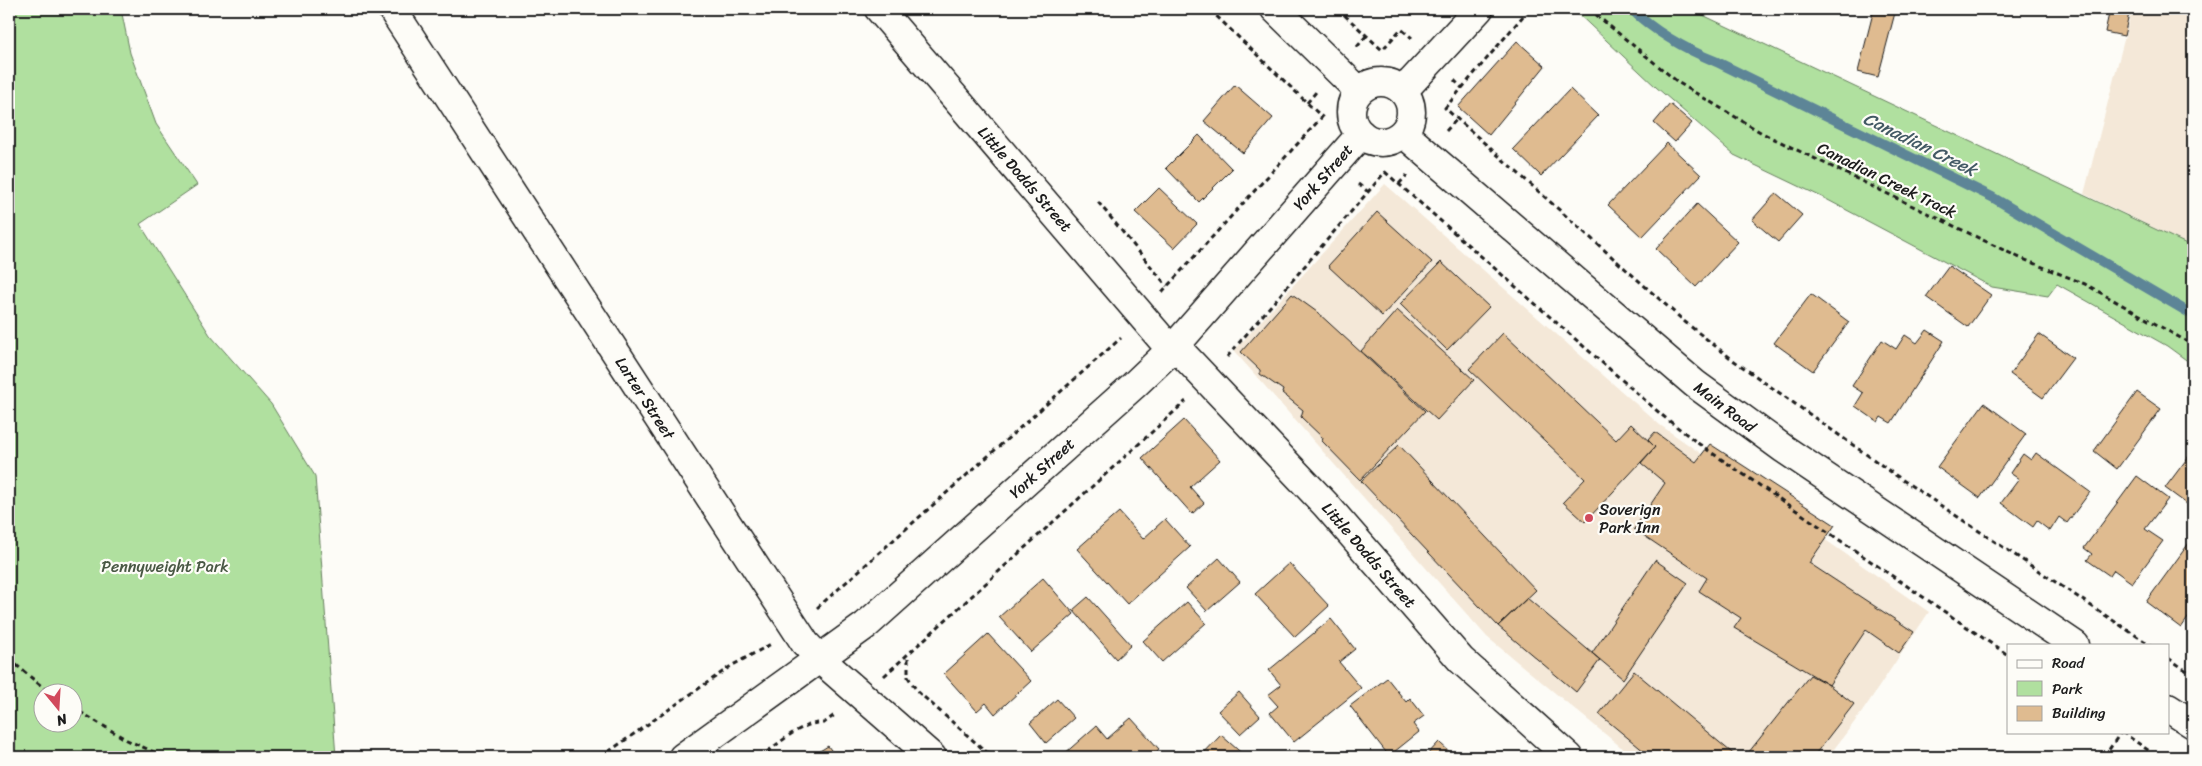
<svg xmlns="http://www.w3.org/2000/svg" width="2202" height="766" viewBox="0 0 2202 766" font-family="Sriracha,sans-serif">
<rect width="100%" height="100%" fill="#fdfcf7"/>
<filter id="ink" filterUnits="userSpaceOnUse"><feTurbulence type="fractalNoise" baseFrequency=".02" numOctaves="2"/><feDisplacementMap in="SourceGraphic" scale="10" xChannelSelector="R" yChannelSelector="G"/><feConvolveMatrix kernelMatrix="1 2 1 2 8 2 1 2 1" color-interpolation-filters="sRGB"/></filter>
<g filter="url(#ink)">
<path fill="#f4e8d8" d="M2132 9H2193V247L2084 194Z
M1385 184 1660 425 1929 612 1862 712 1828 757H1633L1487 637 1234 351Z"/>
<path fill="#b0e09f" stroke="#667e5e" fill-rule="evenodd" d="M9 9H121L130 53 156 124 197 185 140 224 210 335 271 404 315 476 336 757H9ZM42 694H72V724H42Z
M1573 9H1690L2193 247V365L2167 346 2057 284 2048 296 1992 287 1826 199 1734 155 1656 87Z"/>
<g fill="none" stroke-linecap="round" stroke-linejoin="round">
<path stroke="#5d8597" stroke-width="10" d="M1631 9C1656 33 1685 49 1717 62L1992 197 2193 315"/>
</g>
<path fill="#dfbb90" stroke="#1c1c1c" d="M1874 9H1896L1878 77 1858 72Z
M2110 9H2130L2124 36 2105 32Z
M1517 41 1545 66 1489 135 1458 107Z
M1235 85 1273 118 1243 153 1204 121Z
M1570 89 1598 116 1541 176 1513 149Z
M1670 104 1692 123 1675 142 1654 123Z
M1199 135 1232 169 1199 202 1166 168Z
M1667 143 1701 175 1642 237 1608 205Z
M1159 188 1197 224 1174 248 1135 212Z
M1776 193 1802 215 1778 242 1752 220Z
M1697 204 1738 242 1696 287 1656 249Z
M1377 212 1432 262 1382 316 1328 266Z
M1441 262 1489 307 1447 350 1400 304Z
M1949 266 1991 295 1968 327 1926 297Z
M1292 294 1317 312 1425 411 1360 480 1322 441 1323 438 1301 417 1303 410 1282 393 1283 390 1260 374V370L1241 352Z
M1811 294 1849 322 1813 371 1774 343Z
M1397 310 1474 380 1437 420 1361 351Z
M1927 330 1944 341 1891 423 1881 417 1878 422 1855 406 1863 393 1852 386 1882 340 1896 349 1905 335 1917 343Z
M1503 333 1616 440 1631 424 1655 447 1585 522 1563 502 1585 479 1469 369Z
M2039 334 2073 358 2043 398 2010 374Z
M2137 392 2161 409 2117 469 2094 451Z
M1984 403 2026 434 1980 498 1937 467Z
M1184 420 1220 460 1190 487 1204 503 1192 514 1142 458Z
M1655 432 1696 462 1710 444 1835 525 1809 563 1914 632 1899 653 1866 630 1829 685 1734 628 1741 618 1699 591 1707 578 1634 529 1665 483 1641 463 1655 447 1648 440Z
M1399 445 1536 590 1498 626 1361 481Z
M2036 453 2090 492 2067 523 2059 517 2050 531 2037 521 2033 527 2001 503 2019 479 2010 473 2023 454 2031 460Z
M2189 456 2193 459V503L2191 507 2165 488Z
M2137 476 2168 499 2145 529 2163 541 2132 583 2114 570 2110 576 2087 560 2092 554 2084 548Z
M1119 512 1143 539 1165 519 1190 547 1127 604 1077 549Z
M2189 543 2193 546V611L2181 628 2146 602Z
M1219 558 1240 582 1207 611 1186 588Z
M1655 560 1688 583 1623 679 1592 653Z
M1289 563 1329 606 1295 637 1255 594Z
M1043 578 1074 614 1031 652 999 617Z
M1088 597 1131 645 1116 659 1073 610Z
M1527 598 1600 660 1576 692 1498 626Z
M1187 602 1206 623 1162 662 1143 641Z
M1331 619 1355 649 1339 662 1361 688 1294 742 1270 713 1278 706 1268 695 1281 685 1269 670Z
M988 634 1031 681 995 714 986 703 977 711 944 674Z
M1634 671 1737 757H1651L1599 714Z
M1810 675 1829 685 1854 704 1813 757H1745Z
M1387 678 1406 702 1410 698 1424 716 1413 724 1419 732 1389 756 1350 706Z
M1239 692 1260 716 1240 734 1218 711Z
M1057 699 1074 718 1046 743 1030 723Z
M1131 718 1159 749 1150 757H1065L1063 755 1096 726 1107 739Z
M1221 735 1246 757H1200Z
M1439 742 1455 757H1425Z
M828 746 836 757H810Z"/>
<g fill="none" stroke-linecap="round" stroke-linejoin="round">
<defs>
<path id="minor" d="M392 9 805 643 821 660 932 757
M879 9 1171 350
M1403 91 1479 9
M1175 346 1326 505 1461 660 1569 757
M683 757 866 625 1133 386 1175 346 1361 134"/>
<path id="secondary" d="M1275 9 1359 91
M1351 112a30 30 0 1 1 60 0a30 30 0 1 1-60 0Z
M1403 133 1695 384 1784 449 2075 645
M2168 708 2193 724"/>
</defs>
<use href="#minor" stroke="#1c1c1c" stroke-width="31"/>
<use href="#secondary" stroke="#1c1c1c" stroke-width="31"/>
<path stroke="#1c1c1c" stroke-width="3" stroke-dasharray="5 4" stroke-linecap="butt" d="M1338 9 1382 50 1401 29 1412 38
M1529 9 1445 108 1685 322 1733 360 1901 479 2150 645
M1589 9 1679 83 1762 133 2018 257 2085 284 2193 345
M1357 47 1366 36
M1454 80 1462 88
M1307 103 1316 92
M1446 131 1457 119
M1358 184 1367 191
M1399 184 1407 175
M1098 202 1167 286
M1162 292 1322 117 1209 9
M1227 357 1385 172 1663 416 1699 444 2008 655
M817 608 1121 338
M908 658V677L917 691 992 757
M2168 658 2193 675
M9 659 51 694
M884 676 1186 401
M72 707 127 740 165 757
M2122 732 2158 757
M601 757 731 666 771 644
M760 757C778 745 801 721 824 723L836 714
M2104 757 2121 732"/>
<use href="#minor" stroke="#fdfcf7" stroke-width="28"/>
<use href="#secondary" stroke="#fdfcf7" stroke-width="28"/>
</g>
</g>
<circle fill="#d1495b" stroke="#fdfcf7" stroke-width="2" cx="1589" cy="518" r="5"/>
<g text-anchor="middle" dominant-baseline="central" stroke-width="4.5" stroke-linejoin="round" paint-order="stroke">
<g font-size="16" fill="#1c1c1c" stroke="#fdfcf7">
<text transform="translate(1323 177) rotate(-49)">York Street</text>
<text transform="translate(1025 179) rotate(49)">Little Dodds Street</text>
<text transform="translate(1887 180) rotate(26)">Canadian Creek Track</text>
<text transform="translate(645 398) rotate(57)">Larter Street</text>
<text transform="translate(1725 407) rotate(37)">Main Road</text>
<text transform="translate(1042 468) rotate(-42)">York Street</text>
<text transform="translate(1369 555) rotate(49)">Little Dodds Street</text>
</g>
<g font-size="16" fill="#1c1c1c" stroke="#fdfcf7" text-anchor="start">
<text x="1599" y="509">Soverign<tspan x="1599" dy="18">Park Inn</tspan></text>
</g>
<g font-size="16" fill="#485743" stroke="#fdfcf7">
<text x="165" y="566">Pennyweight Park</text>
</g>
<g font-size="18" font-style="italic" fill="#425964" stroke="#fdfcf7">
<text transform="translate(1920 144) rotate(26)">Canadian Creek</text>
</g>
</g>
<rect width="2202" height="766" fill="none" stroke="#fdfcf7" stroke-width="30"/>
<rect x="15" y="15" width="2172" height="736" fill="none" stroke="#1c1c1c" stroke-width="2" filter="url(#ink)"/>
<rect x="2007" y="644" width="162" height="90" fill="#fdfcf7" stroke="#a3a29f"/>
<rect x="2017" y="660" width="25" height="8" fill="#fdfcf7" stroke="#a3a29f"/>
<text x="2052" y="668" font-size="15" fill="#1c1c1c">Road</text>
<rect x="2017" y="681" width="25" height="15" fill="#b0e09f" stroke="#a3a29f"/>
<text x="2052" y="694" font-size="15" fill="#1c1c1c">Park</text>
<rect x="2017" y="706" width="25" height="15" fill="#dfbb90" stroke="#a3a29f"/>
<text x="2052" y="718" font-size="15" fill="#1c1c1c">Building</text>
<g transform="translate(58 708) rotate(162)"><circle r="24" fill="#fdfcf7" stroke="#a3a29f"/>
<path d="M0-4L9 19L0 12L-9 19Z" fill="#d1495b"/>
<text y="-8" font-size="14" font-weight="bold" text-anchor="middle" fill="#1c1c1c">N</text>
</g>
</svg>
